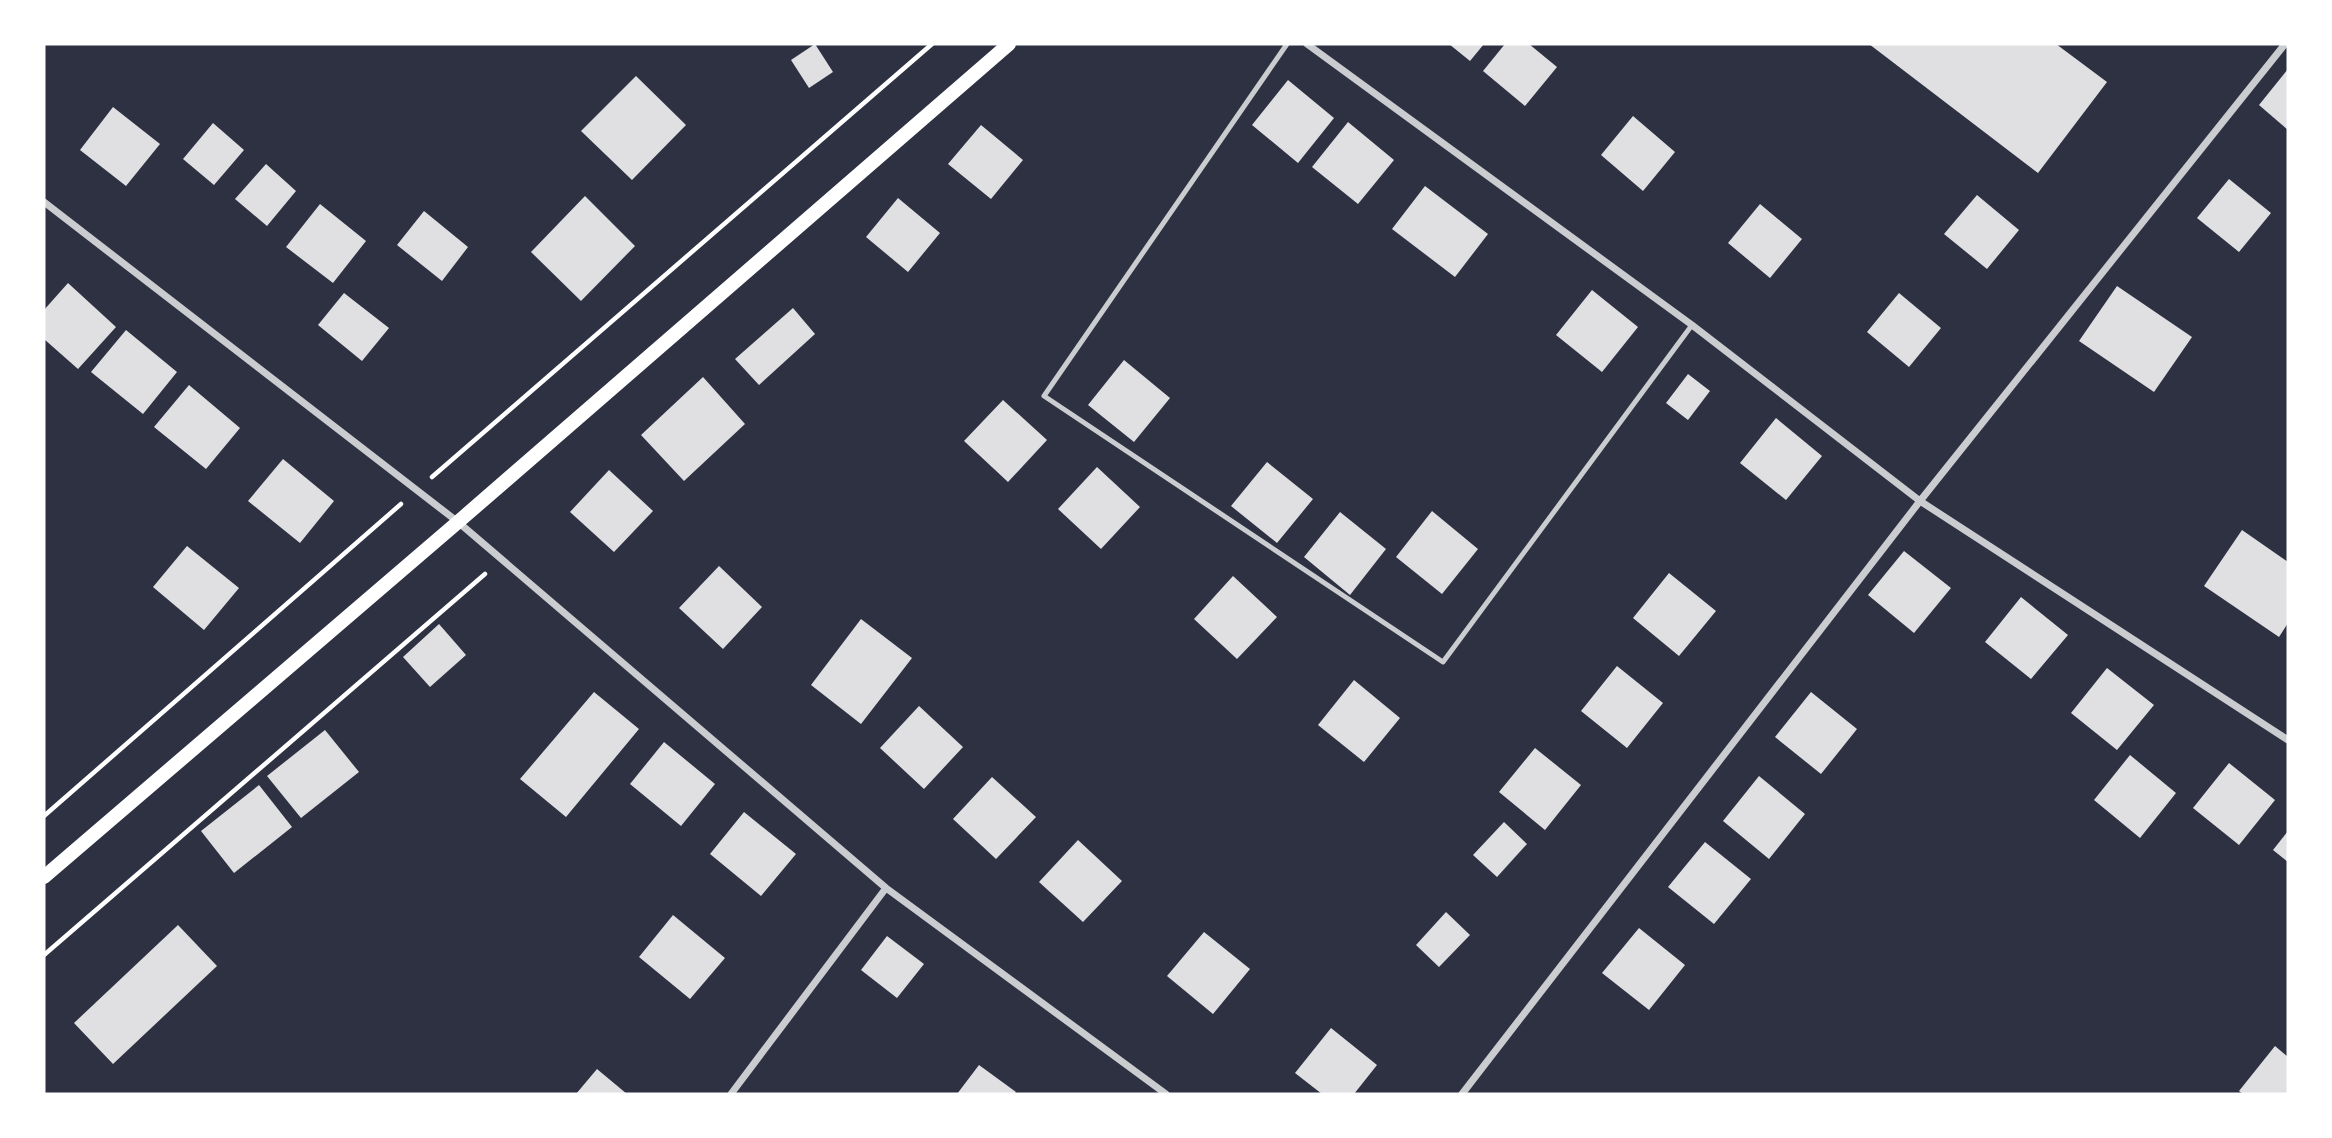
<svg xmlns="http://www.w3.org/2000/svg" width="2332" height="1138" viewBox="0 0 2332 1138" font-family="'Noto Sans',sans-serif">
<rect width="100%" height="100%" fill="#2d3142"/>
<path fill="#e0e0e3" d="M815 44 833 72 809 88 791 60Z
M1449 44H1484L1470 61Z
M1505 44H1529L1557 67 1525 106 1483 71Z
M1869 44H2056L2107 82 2038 173Z
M2288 69V130L2259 105Z
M636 76 686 125 632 180 581 131Z
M1288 80 1334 118 1298 163 1252 125Z
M113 107 160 144 126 186 80 150Z
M1633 116 1675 152 1643 191 1601 155Z
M1348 122 1394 160 1358 204 1312 167Z
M213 123 244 150 214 185 183 159Z
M981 125 1023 160 991 199 948 164Z
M266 164 296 191 267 226 235 199Z
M2229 179 2271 213 2239 252 2197 218Z
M1425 186 1488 234 1455 277 1392 229Z
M1977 195 2019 230 1987 269 1944 234Z
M585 196 635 246 581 301 531 252Z
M898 198 940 233 908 272 866 237Z
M320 204 366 241 333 283 286 247Z
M1760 204 1802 239 1770 278 1728 243Z
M424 211 468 247 442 281 397 245Z
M68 283 116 327 78 369 44 339V310Z
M2117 286 2192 337 2154 392 2079 341Z
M1592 290 1638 327 1602 372 1556 335Z
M344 293 389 328 362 361 318 325Z
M1899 293 1941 328 1909 367 1867 332Z
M793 308 815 334 759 385 735 359Z
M126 330 177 372 143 414 91 372Z
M1124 360 1170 398 1134 442 1088 405Z
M1688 374 1710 391 1688 420 1666 403Z
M703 377 745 424 684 481 641 435Z
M189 385 240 428 206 469 154 427Z
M1003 400 1047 440 1008 482 964 441Z
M1776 418 1822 456 1786 500 1740 463Z
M283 459 334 501 300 543 248 501Z
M1267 462 1313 499 1277 543 1231 506Z
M1097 467 1140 507 1101 549 1058 509Z
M609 470 653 511 614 552 570 512Z
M1432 511 1478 549 1442 594 1396 557Z
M1340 512 1386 549 1350 595 1304 557Z
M2242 530 2288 562V623L2279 637 2204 586Z
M187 546 239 588 204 630 153 587Z
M1904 551 1951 588 1914 633 1868 595Z
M719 566 762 607 723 649 679 608Z
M1669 573 1716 611 1679 656 1633 618Z
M1233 576 1277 617 1237 659 1194 619Z
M2021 597 2068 635 2031 679 1985 642Z
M861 619 912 658 861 724 811 685Z
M439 624 466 655 430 687 403 657Z
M1617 666 1663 703 1627 748 1581 711Z
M2107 668 2154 705 2117 750 2071 713Z
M1354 680 1400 718 1364 762 1318 725Z
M594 692 639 729 566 817 520 779Z
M1811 692 1857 729 1821 774 1775 737Z
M919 706 963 747 924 789 880 748Z
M325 730 359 772 301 818 267 776Z
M664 742 715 784 681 826 630 784Z
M1535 748 1581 785 1545 830 1499 792Z
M2130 755 2176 793 2140 838 2094 800Z
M2229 763 2275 800 2239 845 2193 808Z
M1759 776 1805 814 1769 859 1723 821Z
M992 777 1036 817 996 859 953 819Z
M259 785 292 827 234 873 201 831Z
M744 812 796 854 761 896 710 854Z
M1504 822 1527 844 1497 877 1473 855Z
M2288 831V862L2273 850Z
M1078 840 1122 881 1083 922 1039 882Z
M1705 842 1751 879 1714 924 1668 887Z
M1446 912 1470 935 1439 967 1416 945Z
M673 915 725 958 690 999 639 957Z
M178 925 217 966 113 1064 74 1023Z
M1639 928 1685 965 1649 1010 1602 973Z
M1204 932 1250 969 1213 1014 1167 976Z
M887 936 924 964 897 998 861 970Z
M1331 1028 1377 1065 1354 1094H1322L1295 1073Z
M2275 1046 2288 1057V1094H2243L2239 1091Z
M979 1065 1016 1092 1014 1094H957Z
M597 1069 627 1094H576Z"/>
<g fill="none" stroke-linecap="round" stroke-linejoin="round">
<path stroke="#fff" stroke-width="4.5" d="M432 477 932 44
M44 816 401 504
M44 955 485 574"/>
<path stroke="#caccd0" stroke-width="5" d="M1287 44 1044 396 1443 662 1692 325"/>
<path stroke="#caccd0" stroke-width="7" d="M1307 44 1692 325 1920 501 2288 740
M44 202 458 522 886 888 1166 1094
M731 1094 886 888
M1462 1094 1920 501 2285 44"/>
<path stroke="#fff" stroke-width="14" d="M44 877 458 522 1009 44"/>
</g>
<rect width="2332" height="1138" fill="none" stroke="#ffffff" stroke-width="91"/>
</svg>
